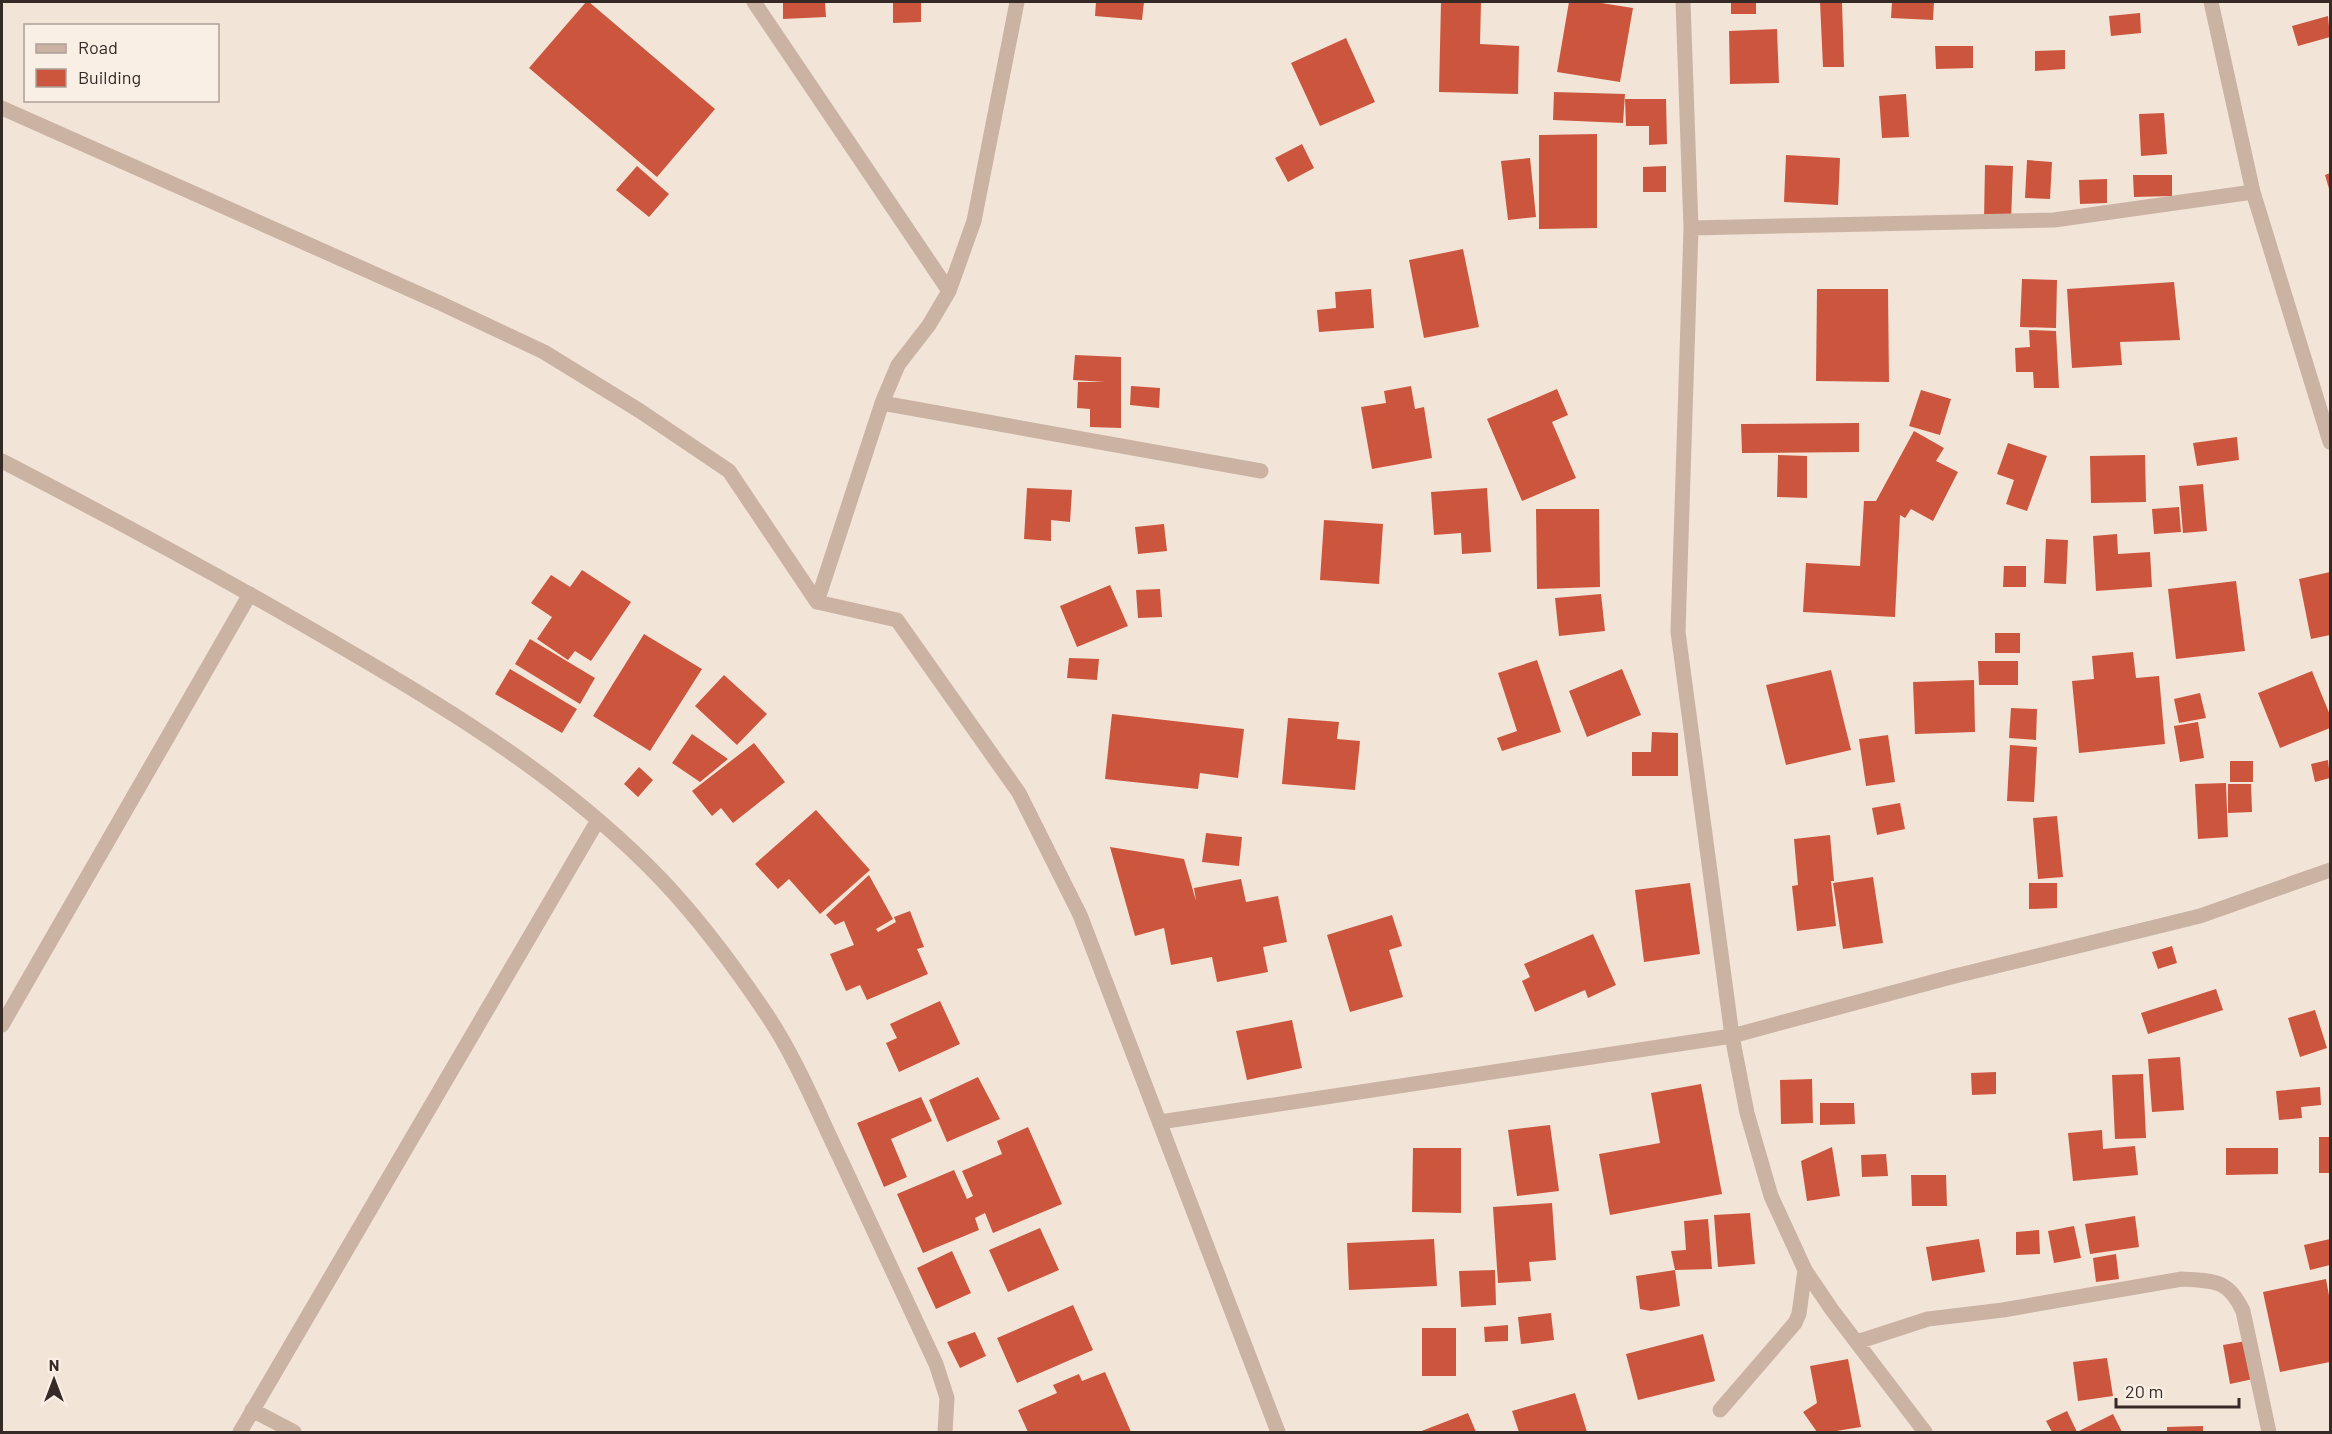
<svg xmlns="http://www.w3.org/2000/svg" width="2332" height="1434" viewBox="0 0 2332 1434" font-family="Barlow,sans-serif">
<rect width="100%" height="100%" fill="#f3e4d8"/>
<path fill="#cc563d" d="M586 2H589L715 109 657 177 529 68Z
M783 2H825L826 17 783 19Z
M893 2H921V22L893 23Z
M1096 2H1144L1142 20 1095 16Z
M1441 2H1481L1480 44 1519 46 1518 94 1439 92Z
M1569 2H1595L1633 8 1620 82 1557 72Z
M1731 2H1756V14H1731Z
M1820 2H1842L1844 67H1823Z
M1892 2H1934L1933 20 1891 18Z
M2140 13 2141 33 2111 36 2109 16Z
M2328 16 2330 37 2298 46 2292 26Z
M1777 29 1779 83 1730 84 1729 31Z
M1346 38 1375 102 1320 126 1291 63Z
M1935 46H1973V68L1936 69Z
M2065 50V69L2035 71V51Z
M1554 92 1625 94 1623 123 1553 120Z
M1906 94 1909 137 1882 138 1879 96Z
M1625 99H1666L1667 144 1649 145V126H1626Z
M2164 113 2167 154 2141 156 2139 114Z
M1597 134V228L1539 229V135Z
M1302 144 1314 168 1288 182 1275 158Z
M1786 155 1840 158 1838 205 1784 202Z
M1530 158 1536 217 1508 220 1501 161Z
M2027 160 2052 162 2050 199 2025 198Z
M1985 165 2013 166 2011 222 1984 221Z
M637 166 669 194 649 217 616 190Z
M1666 166V192H1643V167Z
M2330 173V192L2325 175Z
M2133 175H2172V196L2134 197Z
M2107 179V203L2080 204 2079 180Z
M1463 249 1479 327 1424 338 1409 260Z
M2022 279 2057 280 2056 328 2020 327Z
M2174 282 2180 340 2120 342 2122 365 2072 368 2067 289Z
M1371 289 1374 328 1319 332 1317 310 1336 308 1335 292Z
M1817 289H1888L1889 382 1816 381Z
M2029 330 2056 331 2059 388H2034L2033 372H2016L2015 348 2030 347Z
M1075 355 1121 357V428L1090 427V409L1077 408 1078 382H1105L1073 380Z
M1131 386 1160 388 1159 408 1130 405Z
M1411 386 1415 409 1424 407 1432 458 1372 469 1361 407 1386 403 1384 391Z
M1557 389 1568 415 1552 422 1576 478 1522 501 1487 419Z
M1921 390 1951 399 1940 435 1909 426Z
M1859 423V452L1742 453 1741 424Z
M1914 431 1944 448 1936 461 1958 472 1933 521 1911 509 1905 518 1900 515 1895 617 1803 612 1806 563 1860 566 1864 501H1876Z
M2237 437 2239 460 2197 466 2193 443Z
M2008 443 2047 456 2027 511 2006 504 2014 480 1997 474Z
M1778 455 1807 456V498L1777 497Z
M2145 455 2146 502 2091 503 2090 456Z
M2203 484 2207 531 2183 533 2179 486Z
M1027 488 1072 490 1070 522 1051 520V541L1024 539Z
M1487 488 1491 552 1462 554 1461 533 1434 535 1431 492Z
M2179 507 2181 532 2154 534 2152 509Z
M1536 509H1599L1600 587 1537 589Z
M1324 520 1383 524 1379 584 1320 580Z
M1164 524 1167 551 1138 554 1135 527Z
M2117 534 2118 554 2150 552 2152 587 2096 591 2093 536Z
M2046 539 2068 540 2066 584 2044 583Z
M2004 566H2026V587H2003Z
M582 570 631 602 591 661 575 651 568 660 537 639 552 617 531 603 551 575 570 587Z
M2330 572V635L2311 639 2299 579Z
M2236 581 2245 651 2176 659 2168 589Z
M1110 585 1128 626 1077 647 1060 606Z
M1160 589 1162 617 1138 618 1136 590Z
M1601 594 1605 631 1559 636 1555 598Z
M1995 633H2020V653H1995Z
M644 634 702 669 650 751 593 716Z
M530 639 595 678 580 704 515 664Z
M2133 652 2136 678 2159 676 2165 744 2079 753 2072 681 2094 679 2092 656Z
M1069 658 1099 659 1097 680 1067 678Z
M1537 660 1561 732 1502 751 1497 738 1517 731 1498 673Z
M1978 661H2018V685H1979Z
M510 669 577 709 562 733 495 694Z
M1622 669 1641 715 1587 737 1569 691Z
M1831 670 1851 750 1786 765 1766 685Z
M2312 671 2330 715V728L2280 748 2258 693Z
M724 675 767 714 737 745 695 706Z
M1974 680 1975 732 1915 734 1913 682Z
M2200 693 2206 718 2179 723 2174 699Z
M2011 708 2037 709 2036 740 2009 738Z
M1112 714 1244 729 1238 778 1200 773 1198 789 1105 779Z
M1288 718 1339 722 1337 739 1360 741 1355 790 1282 784Z
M2198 722 2204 758 2180 762 2174 726Z
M1652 732 1678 733V776H1632V752H1651Z
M692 734 728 759 700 782 672 763Z
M1888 735 1895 782 1866 786 1859 739Z
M754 743 785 782 733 823 721 808 712 816 692 791Z
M2010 745 2037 747 2034 802 2007 801Z
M2328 760 2330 778 2315 782 2311 764Z
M2230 761H2253V782H2230Z
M639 767 653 780 638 797 624 784Z
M2226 783 2228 837 2198 839 2195 784Z
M2228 784H2251L2252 812 2228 813Z
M1900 803 1905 829 1877 835 1872 808Z
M816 810 870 870 820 914 789 879 778 889 755 864Z
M2057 816 2063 877 2038 879 2033 818Z
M1206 833 1242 837 1239 866 1202 862Z
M1830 835 1834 881H1831L1836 926 1797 931 1792 886 1798 885 1794 839Z
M1110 847 1184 859 1196 901 1194 888 1241 879 1246 902 1278 896 1287 942 1263 947 1268 972 1217 982 1212 957 1171 965 1164 928 1135 936Z
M869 875 893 919 876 929 878 932 896 922 894 917 910 911 924 947 917 949 928 974 867 1000 860 985 846 991 830 954 854 945 844 921 835 925 826 915Z
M1873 877 1883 943 1843 949 1833 883Z
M1690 883 1700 954 1644 962 1635 890Z
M2029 883H2057V908L2029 909Z
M1392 915 1402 946 1389 950 1403 997 1350 1012 1327 935Z
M1593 934 1616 985 1588 998 1585 990 1535 1012 1522 981 1530 977 1524 964Z
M2172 946 2177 963 2158 969 2152 952Z
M2216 989 2223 1010 2148 1034 2141 1013Z
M940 1001 960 1044 899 1072 886 1043 897 1038 890 1024Z
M2315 1010 2327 1048 2300 1057 2288 1018Z
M1292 1020 1302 1068 1247 1080 1236 1031Z
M2180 1057 2184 1110 2152 1112 2148 1059Z
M1996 1072V1094L1972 1095 1971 1073Z
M2143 1074 2146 1138 2115 1139 2112 1075Z
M978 1077 1000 1119 947 1142 929 1100Z
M1812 1079 1813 1123 1781 1124 1780 1080Z
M1701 1084 1722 1194 1610 1215 1599 1154 1660 1143 1651 1093Z
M2320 1087 2321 1105 2301 1107 2302 1118 2279 1120 2276 1091Z
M921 1097 932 1121 891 1139 907 1177 884 1187 857 1123Z
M1820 1103H1854L1855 1124 1820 1125Z
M1550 1125 1559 1191 1517 1196 1508 1130Z
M1028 1127 1062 1204 993 1233 985 1213 975 1218 979 1230 923 1253 897 1194 954 1170 967 1199 973 1196 962 1171 1002 1154 997 1141Z
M2102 1130 2103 1149 2135 1146 2138 1175 2073 1181 2068 1133Z
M2319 1137H2330V1173H2319Z
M1832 1147 1840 1196 1807 1201 1801 1161Z
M1413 1148H1461V1213L1412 1212Z
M2226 1148H2278V1174L2226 1175Z
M1886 1154 1888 1176 1862 1177 1861 1155Z
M1911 1175H1946L1947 1206H1912Z
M1552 1203 1556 1260 1529 1262 1531 1281 1498 1283 1493 1207Z
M1750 1213 1755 1264 1718 1267 1714 1215Z
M2135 1216 2139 1247 2090 1254 2085 1224Z
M1708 1219 1712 1269 1675 1270 1680 1306 1651 1311 1640 1309 1636 1276 1675 1270 1671 1251 1686 1250 1684 1221Z
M2074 1226 2081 1258 2054 1263 2048 1231Z
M1040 1228 1059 1270 1008 1292 989 1250Z
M2039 1230 2040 1254 2016 1255V1232Z
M1434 1239 1437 1286 1349 1290 1347 1243Z
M1979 1239 1985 1272 1932 1281 1926 1247Z
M2330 1239V1265L2310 1270 2304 1245Z
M952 1251 971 1293 936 1309 917 1268Z
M2116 1254 2119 1279 2096 1282 2093 1258Z
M1495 1270 1496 1305 1461 1307 1459 1271Z
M2326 1279 2330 1301V1362L2280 1372 2263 1292Z
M1073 1305 1093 1350 1017 1383 997 1338Z
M1551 1313 1554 1340 1521 1344 1518 1317Z
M1508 1325V1341L1485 1342 1484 1327Z
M1422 1328H1456V1376H1422Z
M975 1332 986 1356 960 1368 947 1342Z
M1703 1334 1715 1381 1638 1400 1626 1354Z
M2246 1341 2253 1379 2230 1384 2223 1345Z
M2107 1358 2113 1396 2078 1401 2073 1362Z
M1848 1359 1861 1427 1830 1432H1817L1803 1412 1817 1403 1810 1366Z
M1105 1372 1131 1432H1028L1018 1410 1057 1393 1053 1385 1079 1374 1082 1381Z
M1575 1393 1587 1432H1519L1512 1411Z
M2067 1411 2077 1432 2113 1414 2122 1432H2052L2046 1421Z
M1468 1413 1476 1432H1419Z
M2203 1426V1432H2167V1427Z"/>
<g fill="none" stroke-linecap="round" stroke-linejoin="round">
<path stroke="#cbb3a4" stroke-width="15" d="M754 2 949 291
M1683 2 1691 228 1678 632 1732 1036 1747 1113 1771 1196 1805 1270 1832 1310 1925 1432
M2211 2 2253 192 2330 442
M2 108 440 303 544 352 640 411 729 471 817 602 897 620 1019 793 1080 915 1278 1432
M1691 228 2054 220 2253 192
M882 403 1261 471
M2 461C116 520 229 581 340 646 454 712 569 783 661 879 700 920 734 966 765 1012 795 1056 816 1108 839 1156 871 1225 904 1295 936 1364L947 1398 945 1432
M817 602 882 403 898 365 929 325 949 291 974 221 1017 2
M2 1025 250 594
M1160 1122 1732 1036 1951 977 2200 916 2330 870
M1857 1342 1928 1319 2003 1310 2182 1279C2214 1281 2228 1279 2243 1311L2269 1432
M252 1410 294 1432
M1720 1410 1795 1323 1799 1314 1805 1270
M240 1432 598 820"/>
</g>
<rect width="2332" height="1434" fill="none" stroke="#362a26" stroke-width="6"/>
<rect x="24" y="24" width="195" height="78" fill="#faefe5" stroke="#aca099" stroke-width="1.5"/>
<rect x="36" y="44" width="30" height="9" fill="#cbb3a4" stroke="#aca099" stroke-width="1.5"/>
<text x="78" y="54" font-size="18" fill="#362a26">Road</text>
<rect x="36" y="69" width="30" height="18" fill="#cc563d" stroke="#aca099" stroke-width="1.5"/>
<text x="78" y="84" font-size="18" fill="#362a26">Building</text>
<g transform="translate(54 1380)" stroke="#faefe5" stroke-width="4.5" paint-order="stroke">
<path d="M0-4.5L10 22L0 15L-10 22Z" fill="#362a26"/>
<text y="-9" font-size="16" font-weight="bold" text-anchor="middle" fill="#362a26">N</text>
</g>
<path d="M2116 1398v9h123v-9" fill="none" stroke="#362a26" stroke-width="3"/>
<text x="2125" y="1398" font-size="18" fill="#362a26" stroke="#faefe5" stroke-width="4.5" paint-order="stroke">20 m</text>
</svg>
